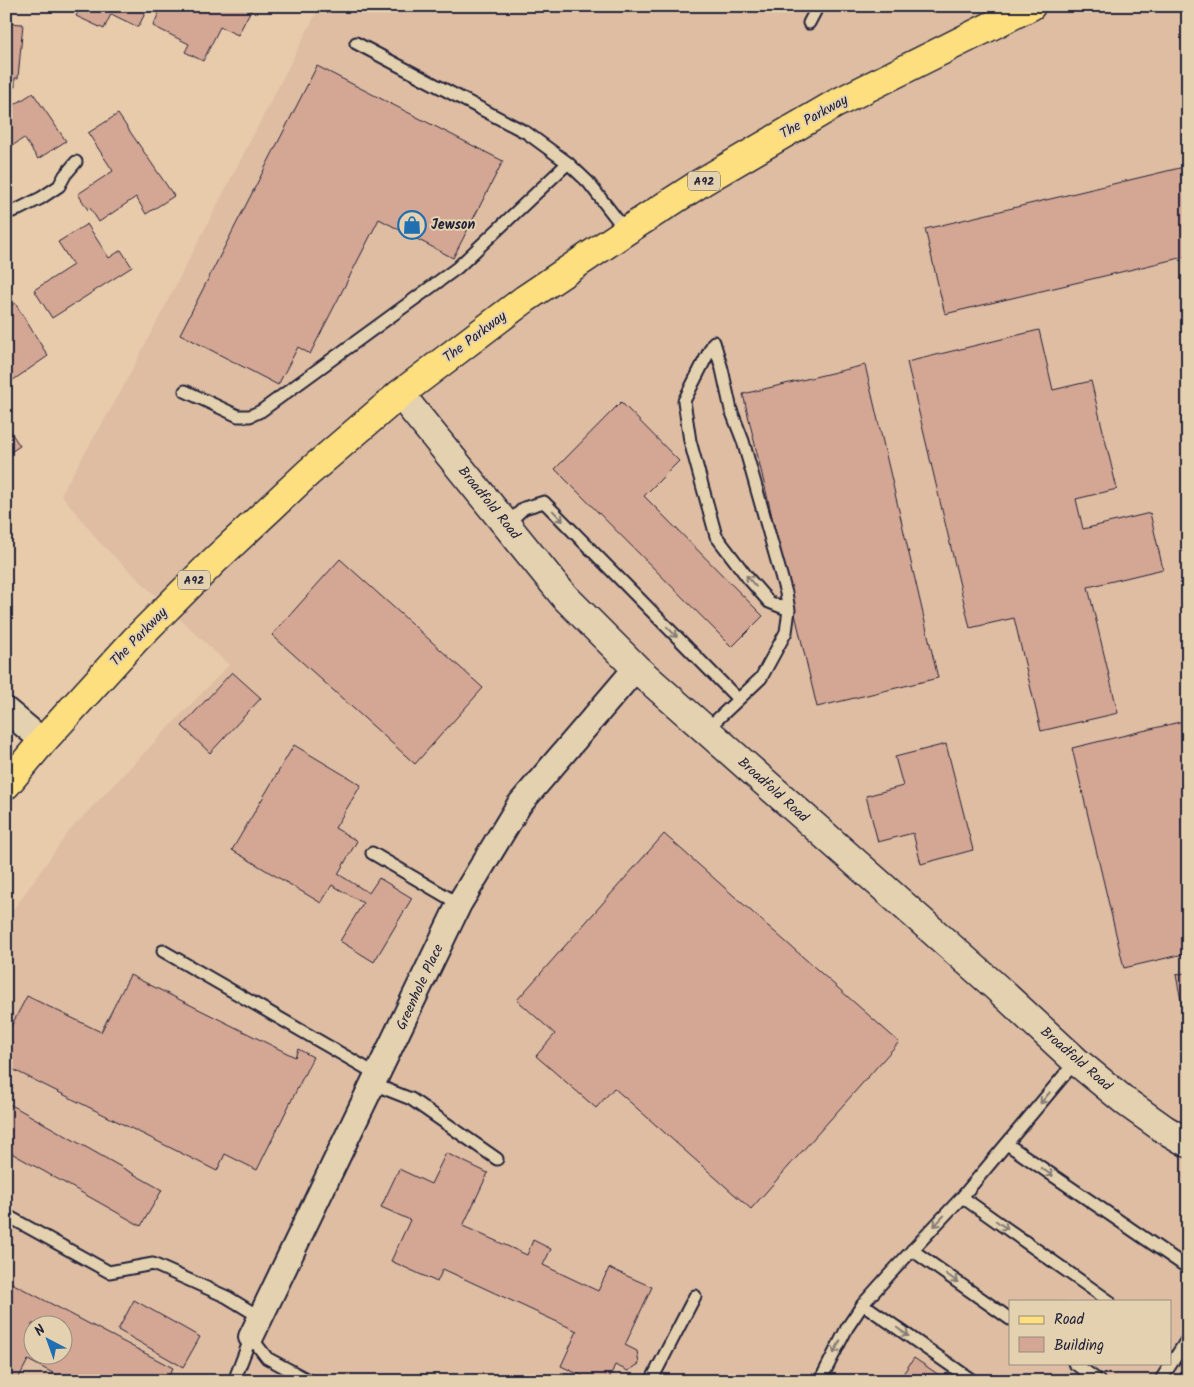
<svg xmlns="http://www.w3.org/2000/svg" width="1194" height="1387" viewBox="0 0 1194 1387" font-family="Kalam,sans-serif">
<rect width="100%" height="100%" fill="#e8cbab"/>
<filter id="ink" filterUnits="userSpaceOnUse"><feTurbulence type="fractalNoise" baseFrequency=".02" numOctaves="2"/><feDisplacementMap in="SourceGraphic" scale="10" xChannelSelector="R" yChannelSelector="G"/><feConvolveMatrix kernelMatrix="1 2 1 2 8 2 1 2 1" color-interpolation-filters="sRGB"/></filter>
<g filter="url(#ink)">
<path fill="#debda2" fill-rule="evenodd" d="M320 6H1188V1369L1181 1381H6V920L70 830 229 665 100 543 61 494 119 395ZM1010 1301H1170V1363H1010ZM32 1324H62V1354H32Z"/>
<path fill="#d4a694" stroke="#22223b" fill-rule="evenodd" d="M81 6H149L138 27 111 14 104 29 76 16Z
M162 6H253L238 35 220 27 203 61 185 52 189 44 153 26Z
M6 23 23 24 18 78H15V87L6 86Z
M317 66 503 161 453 258 379 219 310 354 298 347 278 385 180 334Z
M33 93 66 141 38 159 24 138 6 150V110Z
M118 114 174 196 146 214 136 197 99 222 90 208 88 210 78 194 113 171 88 133Z
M1188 166V256L945 314 925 229Z
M87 224 109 258 121 250 132 267 52 318 34 290 73 265 58 242Z
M15 303 48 356 6 385V309Z
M1039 330 1053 390 1091 381 1117 489 1076 499 1083 529 1150 513 1163 569 1088 587 1118 713 1041 731 1014 618 970 628 907 362Z
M865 365 938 678 817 707 743 394Z
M621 402 679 461 644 496 763 616 732 647 555 469Z
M6 425 20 446 6 455Z
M340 559 483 688 415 764 272 635Z
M232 672 261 698 210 753 182 726Z
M1188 720V953L1124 968 1072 748Z
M946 744 973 850 921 864 913 833 878 842 866 796 903 786 895 757Z
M294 745 361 785 335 828 357 841 338 874 369 893 379 878 412 898 374 962 340 941 363 903 332 885 321 903 232 850Z
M664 834 899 1042 751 1209 614 1088 596 1108 536 1056 555 1034 517 1000Z
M1188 972V1036L1176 975Z
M130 975 295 1057 298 1049 313 1057 257 1170 225 1154 217 1171 6 1066V1036L27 996 101 1032Z
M6 1102 162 1190 141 1226 6 1150Z
M446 1153 488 1173 463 1226 527 1255 533 1240 551 1249 543 1265 598 1291 609 1268 652 1287 625 1345 637 1351 639 1364 628 1371 615 1365 608 1381H593L561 1366 577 1331 443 1269 437 1282 391 1261 410 1220 381 1207 399 1169 431 1184Z
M6 1280 173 1368 166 1381H68L28 1360 17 1381H6ZM32 1324H62V1354H32Z
M134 1300 200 1337 183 1367 118 1330Z
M914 1358 948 1381H898Z"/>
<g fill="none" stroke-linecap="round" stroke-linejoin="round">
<defs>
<path id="service" d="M809 23 818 6
M356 43 527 133 568 163 588 182 626 231
M6 213 19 209 41 198 59 186 65 175 76 162
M185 391 238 416H250L261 411 457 268 568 163
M506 525 524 508 544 502 738 699
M706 730 761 678 786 632 789 610 786 593 743 441 731 410 722 369 714 342 684 401 690 441 716 536 748 578 769 602 789 610
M372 853 459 904
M163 951 378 1075
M373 1084 411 1099 497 1159
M1007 1144 1188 1268
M962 1197 1109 1301
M6 1215 109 1272 153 1264 227 1297 260 1317
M912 1250 1010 1319
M863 1304 973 1381
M251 1337 267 1358 310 1381
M1074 1363 1099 1381
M234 1381 251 1337
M651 1381 695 1296
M820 1381 847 1328 863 1304 889 1275 962 1197 1076 1061
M1160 1381 1188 1338"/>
<path id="minor" d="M6 710 43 741
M251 1337 459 904 519 805 636 668"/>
<path id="tertiary" d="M400 394 564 596 636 668 996 987 1076 1061 1126 1102 1164 1129 1188 1143"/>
<path id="primary" d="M6 785 43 741 135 640 214 561 309 472 400 394 525 299 626 231 702 182 835 104 1031 6"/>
</defs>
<use href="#service" stroke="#22223b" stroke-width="15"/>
<use href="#minor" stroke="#22223b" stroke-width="28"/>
<use href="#tertiary" stroke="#22223b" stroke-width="31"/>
<use href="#primary" stroke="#22223b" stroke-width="31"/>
<use href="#service" stroke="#e4d1af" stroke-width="11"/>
<use href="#minor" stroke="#e4d1af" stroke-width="24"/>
<use href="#tertiary" stroke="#e4d1af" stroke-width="28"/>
<use href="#primary" stroke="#fddf80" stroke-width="28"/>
</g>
<defs><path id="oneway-shaft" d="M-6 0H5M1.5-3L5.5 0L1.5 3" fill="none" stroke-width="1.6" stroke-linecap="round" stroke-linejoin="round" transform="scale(1.25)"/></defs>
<g stroke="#837a75">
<use href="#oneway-shaft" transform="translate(558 516) rotate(46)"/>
<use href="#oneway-shaft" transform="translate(751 581) rotate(-131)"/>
<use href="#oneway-shaft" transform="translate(672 632) rotate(46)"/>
<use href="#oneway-shaft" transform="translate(1045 1098) rotate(130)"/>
<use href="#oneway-shaft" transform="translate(1047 1172) rotate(34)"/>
<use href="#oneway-shaft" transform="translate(939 1221) rotate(133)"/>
<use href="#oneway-shaft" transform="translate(1002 1225) rotate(35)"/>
<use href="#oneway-shaft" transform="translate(952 1278) rotate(35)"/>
<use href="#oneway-shaft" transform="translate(903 1332) rotate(35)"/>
<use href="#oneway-shaft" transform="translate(837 1347) rotate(117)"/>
</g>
</g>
<defs>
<symbol id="shop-ring" viewBox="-11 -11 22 22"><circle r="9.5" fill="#e4d1af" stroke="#1f6fb2" stroke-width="1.5"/><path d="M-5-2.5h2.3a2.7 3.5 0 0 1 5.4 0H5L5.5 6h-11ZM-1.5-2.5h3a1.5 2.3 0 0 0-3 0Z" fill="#1f6fb2"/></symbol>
</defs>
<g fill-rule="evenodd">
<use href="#shop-ring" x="396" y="209" width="32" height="32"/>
</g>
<g text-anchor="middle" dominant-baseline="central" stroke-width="4" stroke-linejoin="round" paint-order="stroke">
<g fill="#e4d1af" stroke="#5c565e" stroke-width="1">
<rect x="688" y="171.5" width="32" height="19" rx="4"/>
<rect x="178" y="570.5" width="32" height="19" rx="4"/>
</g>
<g font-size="12" font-weight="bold" fill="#22223b">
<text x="704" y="181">A92</text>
<text x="194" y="580">A92</text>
</g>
<g font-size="14" fill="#22223b" stroke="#e4d1af">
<text transform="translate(814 117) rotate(-29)">The Parkway</text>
<text transform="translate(475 337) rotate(-37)">The Parkway</text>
<text transform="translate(489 503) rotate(51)">Broadfold Road</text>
<text transform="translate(139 637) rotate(-46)">The Parkway</text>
<text transform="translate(773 790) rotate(42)">Broadfold Road</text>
<text transform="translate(420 987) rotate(-65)">Greenhole Place</text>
<text transform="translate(1076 1059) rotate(41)">Broadfold Road</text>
</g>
<g font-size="14" font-weight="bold" fill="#22223b" stroke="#e4d1af" text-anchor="start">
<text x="431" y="225">Jewson</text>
</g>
</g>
<rect width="1194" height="1387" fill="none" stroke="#e4d1af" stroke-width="25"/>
<rect x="12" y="12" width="1169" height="1362" fill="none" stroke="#22223b" stroke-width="2" filter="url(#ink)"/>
<rect x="1009" y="1300" width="162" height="65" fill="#e4d1af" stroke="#968b81"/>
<rect x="1019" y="1316" width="25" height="8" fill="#fddf80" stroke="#968b81"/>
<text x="1054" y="1324" font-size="15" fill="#22223b">Road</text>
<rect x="1019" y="1337" width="25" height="15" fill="#d4a694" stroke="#968b81"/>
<text x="1054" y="1350" font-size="15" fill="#22223b">Building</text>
<g transform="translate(48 1340) rotate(319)"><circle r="24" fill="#e4d1af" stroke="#968b81"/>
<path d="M0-4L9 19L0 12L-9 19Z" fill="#1f6fb2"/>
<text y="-8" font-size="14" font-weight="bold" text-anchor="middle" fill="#22223b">N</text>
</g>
</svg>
